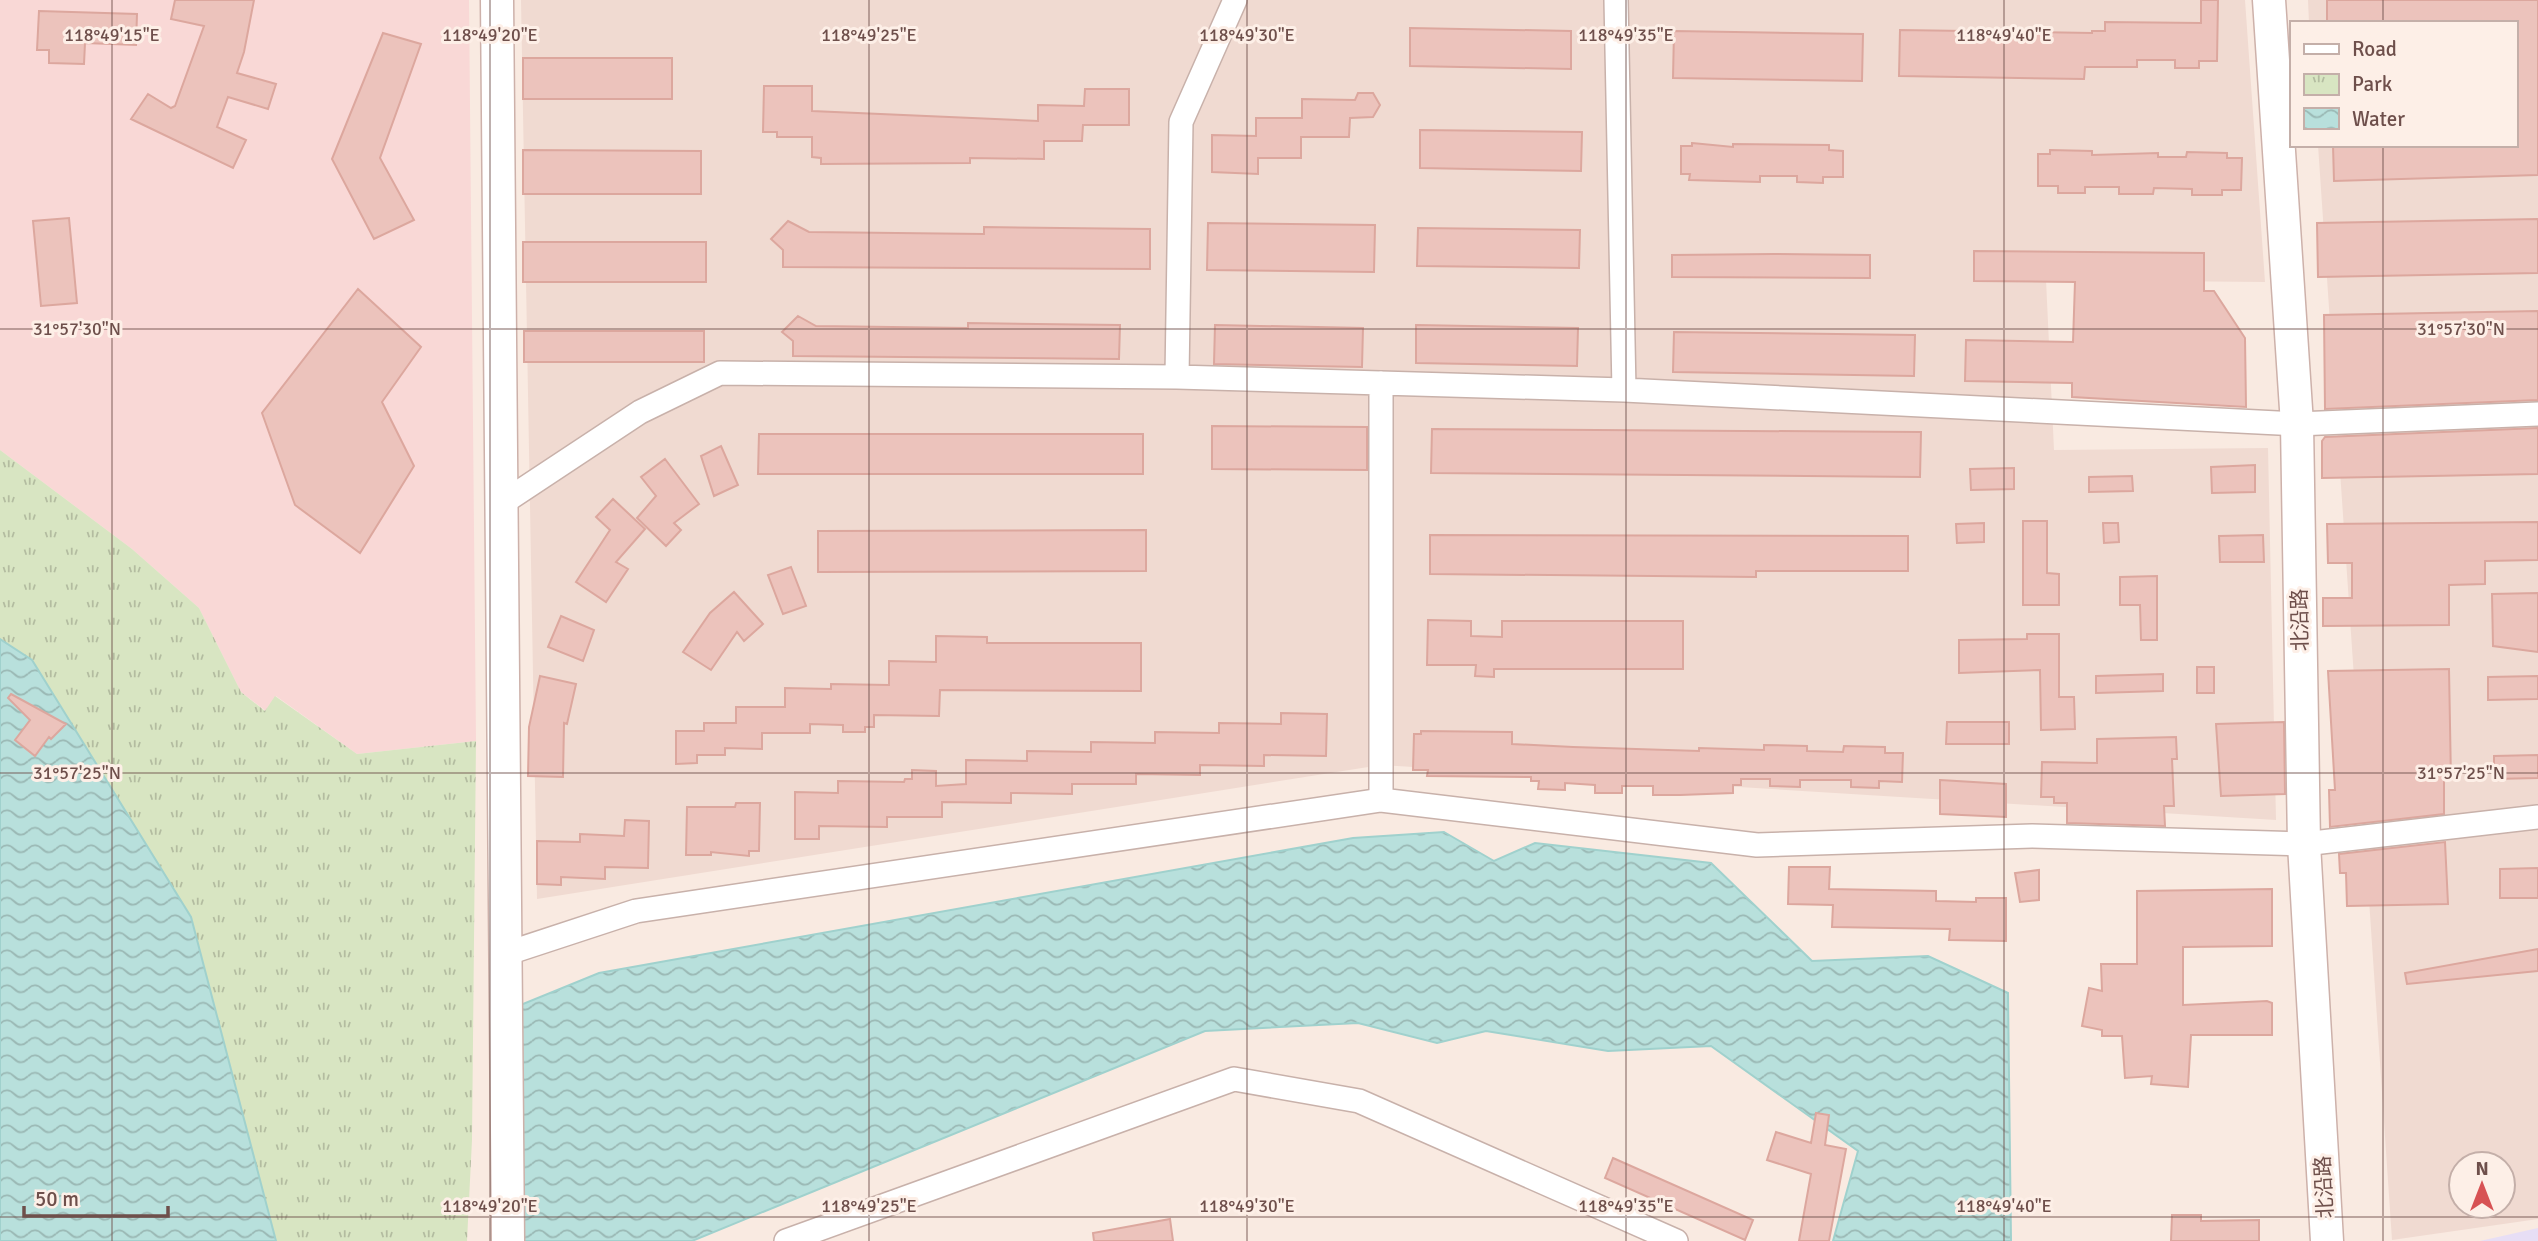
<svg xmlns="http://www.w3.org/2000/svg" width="2538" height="1241" viewBox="0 0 2538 1241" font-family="Signika,'Noto Sans SC',sans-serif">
<defs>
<pattern id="park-tufts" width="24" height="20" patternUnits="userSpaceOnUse" patternTransform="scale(1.75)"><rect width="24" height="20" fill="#d8e5c2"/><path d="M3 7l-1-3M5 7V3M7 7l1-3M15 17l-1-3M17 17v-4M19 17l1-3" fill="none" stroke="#b3bca0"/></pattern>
<pattern id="water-waves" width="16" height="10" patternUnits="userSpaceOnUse" patternTransform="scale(1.75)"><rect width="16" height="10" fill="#b8e0dc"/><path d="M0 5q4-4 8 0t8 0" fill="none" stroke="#9ab8b4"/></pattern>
</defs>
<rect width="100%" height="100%" fill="#f9eae1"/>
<path fill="#f0dad1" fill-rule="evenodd" d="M521 0H2245L2265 282 2046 280 2054 450 2268 448 2276 820 1381 765 537 899Z
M2308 0H2538V1219L2392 1240 2318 145H2515V23H2309ZM2461 1164H2503V1206H2461Z"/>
<path fill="#f9d8d6" d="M0 0H469L476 741 357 754 276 696 266 711 241 692 199 608 132 549 0 450Z"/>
<path fill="#e7def5" d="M2538 1228V1241H2480Z"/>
<path fill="url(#park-tufts)" d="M0 450 132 549 199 608 241 692 265 711 275 696 357 754 476 741 472 1140 467 1241H0Z"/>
<path fill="url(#water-waves)" stroke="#a0d1cd" stroke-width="2" d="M0 639 32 660 191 917 276 1241H0Z
M1444 832 1494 861 1535 843 1711 863 1812 961 1928 956 2008 993 2011 1241H1833L1858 1151 1711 1046 1608 1051 1486 1031 1437 1043 1358 1023 1205 1031 692 1241H508L506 1011 599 973 1353 838Z"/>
<path fill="#ecc3bc" stroke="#dca79e" stroke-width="2" d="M175 0H254L244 52 237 73 276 84 268 109 228 97 217 127 246 140 233 168 131 119 148 94 171 108 175 106 204 26 171 19Z
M2201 0H2218L2217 61H2199V68H2175V60H2137V67H2085L2084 79 1899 76 1900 30 2092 33V31H2105V22L2201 23Z
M2327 0H2538V175L2334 181 2333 145H2515V23H2327Z
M39 11 137 14 136 45 85 43 84 64 49 63V50H37Z
M1410 28 1571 31V69L1410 66Z
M1674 31 1863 34 1862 81 1673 78Z
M383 33 421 44 380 158 414 220 374 239 332 159Z
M523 58H672V99H523Z
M764 86H812V111L1038 121V105L1084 106 1085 89H1129V125H1083L1082 141H1044V159L970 158V163L821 164V158L812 157V137H777V132H763Z
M1358 93H1373L1380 105 1373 117 1350 118 1349 137H1301V158H1258V174L1212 172V135L1256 136V118H1302V99L1355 100Z
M1420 130 1582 132 1581 171 1420 168Z
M1692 143 1733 147V144L1829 145V150L1843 151V177H1823V183L1797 182V176H1760V182L1689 180 1690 174H1681V146H1692Z
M523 150 701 151V194H523Z
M2050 150 2092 151V155L2158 153V157H2186L2187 152 2227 153V158H2242L2241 190H2222V195H2192V189L2154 188 2153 194H2119V187H2085V193H2058V186H2038V154H2050Z
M69 218 77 303 41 306 33 221Z
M2538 219V273L2318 277 2317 223Z
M788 221 809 232 984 234V227L1150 229V269L783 267V250L771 239Z
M1208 223 1375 225 1374 272 1207 270Z
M1418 228 1580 230 1579 268 1417 266Z
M523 242H706V282H523Z
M1974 251 2204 253V291H2214L2245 338 2246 407 2072 397V383L1965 381 1966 340 2073 342 2075 282 1974 281Z
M1773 254 1870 255V278L1672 277V255Z
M358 289 421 347 382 402 414 466 360 553 295 505 262 413Z
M2538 311V400L2325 409 2324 315Z
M798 316 816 326 968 328V323L1120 325 1119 359 793 356V341L782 332Z
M1215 325 1363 328 1362 367 1214 364Z
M1416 325 1578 328 1577 366 1416 363Z
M524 331H704V362H524Z
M1674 332 1915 335 1914 376 1673 372Z
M1212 426 1367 427V470L1212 469Z
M2538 428V474L2322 478V441L2325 437Z
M1432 429 1921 432 1920 477 1431 473Z
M759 434H1143V474H758Z
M721 446 738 485 714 496 701 456Z
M665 459 699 504 674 523 681 530 666 546 637 518 656 496 641 477Z
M2255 465V492L2212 493 2211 467Z
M2014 468V489L1971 490 1970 469Z
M2132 476 2133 491 2089 492V477Z
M613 499 645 529 616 562 628 569 606 602 576 582 610 530 596 517Z
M2023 521H2047V573L2059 574V605H2023Z
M2538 522V560L2485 561V584L2449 585V625L2323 626V598H2352V563H2328L2327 524Z
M1984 523V542L1957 543 1956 524Z
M2103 523H2118L2119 542 2104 543Z
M1146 530V571L818 572V531Z
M1430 535 1908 536V571H1756V577L1430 574Z
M2263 535 2264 562H2220L2219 536Z
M791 567 806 606 783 614 768 575Z
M2157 576V640H2141L2140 605H2120V577Z
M734 592 763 624 744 641 737 632 711 670 683 652 710 613Z
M2538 593V652L2493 646 2492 594Z
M561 616 594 630 583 661 548 647Z
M1428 620 1471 621V636L1502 637V621H1683V669H1494V677L1475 676 1476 665H1427Z
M2027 634H2059V697H2074L2075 729 2041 730 2040 670 1959 673V640L2027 639Z
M936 636 987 637V643H1141V691L940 690 939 716 874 715V727H865V732H843V725L810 724V733H762V749L725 748V755H697V763L676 764V731H704V723H736V707H785V688L831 689V684L889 685V661L936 662Z
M2197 667H2214V693H2197Z
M2449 669 2451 780H2444V814L2330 827 2329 790H2335L2328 671Z
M2163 674V691L2096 693V676Z
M540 676 576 684 567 724 564 723 563 777 528 776 529 727Z
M2538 676V699L2488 700V677Z
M11 694 66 724 51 739 49 737 35 756 15 740 30 720 8 698Z
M1281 713 1327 714 1326 756 1264 755V766L1200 765V775L1136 774V784H1072V794L1011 793V803L942 802V817H887V827L819 826V839H795V792L838 793V781L904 782 905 779H912V770L936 771V786L966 784V760L1027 761V751L1091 752V742L1155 743V732L1219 733V723L1281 724Z
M1947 722H2009V744H1946Z
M2284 722 2285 794 2221 796 2216 724Z
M1421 731 1512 732V744L1573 747 1699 751V748L1764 750V745L1807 746V751L1843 752 1844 746 1885 747V753H1903L1902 782 1879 781V788L1851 787V780H1800V787L1770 786V779H1741V785H1733V793L1680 795H1653V786H1622V793H1595V785L1565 783V790L1538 789 1539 781H1531V777L1427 776 1428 770H1413L1414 734H1421Z
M2176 737 2177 759H2172L2174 806H2164L2165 826 2067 823V803H2054V797H2041L2042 762 2097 763V739Z
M2538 755V778L2494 779V756Z
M1940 780 2006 784V817L1940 814Z
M736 803H760L759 851H749V856L711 852V855H686L687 807H735Z
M625 820 649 821 648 868 605 867V879L561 877V885L537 884V841L580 842V834L624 836Z
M2445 842 2448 904 2347 906 2346 873H2340L2339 854Z
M1789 867H1830L1829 889 1936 891V901L1976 902V898H2006V941L1949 940 1950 929 1832 927 1833 905 1788 904Z
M2538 868V898H2500V869Z
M2039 870V900L2020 902 2015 873Z
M2272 889V946L2183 947V1005L2267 1001 2272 1003V1035H2191L2188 1087 2151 1084 2152 1076 2125 1078 2122 1036H2102V1030L2082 1026 2089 988 2102 991 2101 964H2137V891Z
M2538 949V971L2407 984 2405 973Z
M1816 1113 1829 1115 1825 1145 1846 1149 1829 1241H1799L1811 1174 1767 1160 1776 1132 1811 1143Z
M1613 1158 1753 1220 1745 1240 1605 1178Z
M2172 1215H2201V1221L2259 1220V1241H2171Z
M1170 1219 1173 1241H1094L1093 1233Z"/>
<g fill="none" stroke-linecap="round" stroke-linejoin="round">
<defs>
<path id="street" d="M1616 0 1624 390
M1177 377 1624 390 2297 424 2538 414
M1381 383V800L1757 845 2032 836 2304 844 2538 817
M501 504 640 412 720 373 1177 377 1181 122 1235 0
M505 954 636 911 1381 800
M786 1241 1234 1079 1359 1101 1676 1241"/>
<path id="secondary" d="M497 0 508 1241
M2269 0 2297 424 2304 844 2327 1241"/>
</defs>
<use href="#street" stroke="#c8b1aa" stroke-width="26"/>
<use href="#secondary" stroke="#cdb1aa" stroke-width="35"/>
<use href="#street" stroke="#fff" stroke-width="23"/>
<use href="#secondary" stroke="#fff" stroke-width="32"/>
</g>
<path fill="none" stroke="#6e4f4b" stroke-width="2" stroke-opacity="0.45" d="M112 0V1241M490 0V1241M869 0V1241M1247 0V1241M1626 0V1241M2004 0V1241M2383 0V23M2383 145V1241M0 329H2538M0 773H2538M0 1217H2538"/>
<g text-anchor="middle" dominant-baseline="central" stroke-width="6" stroke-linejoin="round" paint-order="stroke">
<g font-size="21" fill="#6e4f4b" stroke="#fdefe7">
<text transform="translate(2300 620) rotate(-91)">北沿路</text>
<text transform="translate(2324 1187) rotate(-93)">北沿路</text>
</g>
</g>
<g font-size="18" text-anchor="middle" fill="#6e4f4b" stroke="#fdefe7" stroke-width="6" stroke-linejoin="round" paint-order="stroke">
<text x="112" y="41">118°49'15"E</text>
<text x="490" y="41">118°49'20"E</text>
<text x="869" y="41">118°49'25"E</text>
<text x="1247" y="41">118°49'30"E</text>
<text x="1626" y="41">118°49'35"E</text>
<text x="2004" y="41">118°49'40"E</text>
<text x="77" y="335">31°57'30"N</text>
<text x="2461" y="335">31°57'30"N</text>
<text x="77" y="779">31°57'25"N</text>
<text x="2461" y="779">31°57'25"N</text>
<text x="490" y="1212">118°49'20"E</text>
<text x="869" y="1212">118°49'25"E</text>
<text x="1247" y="1212">118°49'30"E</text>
<text x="1626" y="1212">118°49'35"E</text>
<text x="2004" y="1212">118°49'40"E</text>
</g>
<rect x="2290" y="21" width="228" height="126" fill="#fdefe7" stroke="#c4afa9" stroke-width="2"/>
<rect x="2304" y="44" width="35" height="10" fill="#ffffff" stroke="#c4afa9" stroke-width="2"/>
<text x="2352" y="56" font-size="21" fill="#6e4f4b">Road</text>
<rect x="2304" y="74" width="35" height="21" fill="url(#park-tufts)" stroke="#c4afa9" stroke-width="2"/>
<text x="2352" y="91" font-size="21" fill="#6e4f4b">Park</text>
<rect x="2304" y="108" width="35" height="21" fill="url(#water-waves)" stroke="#c4afa9" stroke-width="2"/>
<text x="2352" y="126" font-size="21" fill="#6e4f4b">Water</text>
<g transform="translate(2482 1185)"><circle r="33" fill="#fdefe7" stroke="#c4afa9" stroke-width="2"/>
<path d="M0-5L12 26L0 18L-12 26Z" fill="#d75254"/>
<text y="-10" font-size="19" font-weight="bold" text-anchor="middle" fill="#6e4f4b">N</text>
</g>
<path d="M24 1206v10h144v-10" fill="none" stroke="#6e4f4b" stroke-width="3.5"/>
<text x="35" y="1206" font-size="21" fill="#6e4f4b" stroke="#fdefe7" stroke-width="5" paint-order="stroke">50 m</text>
</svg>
